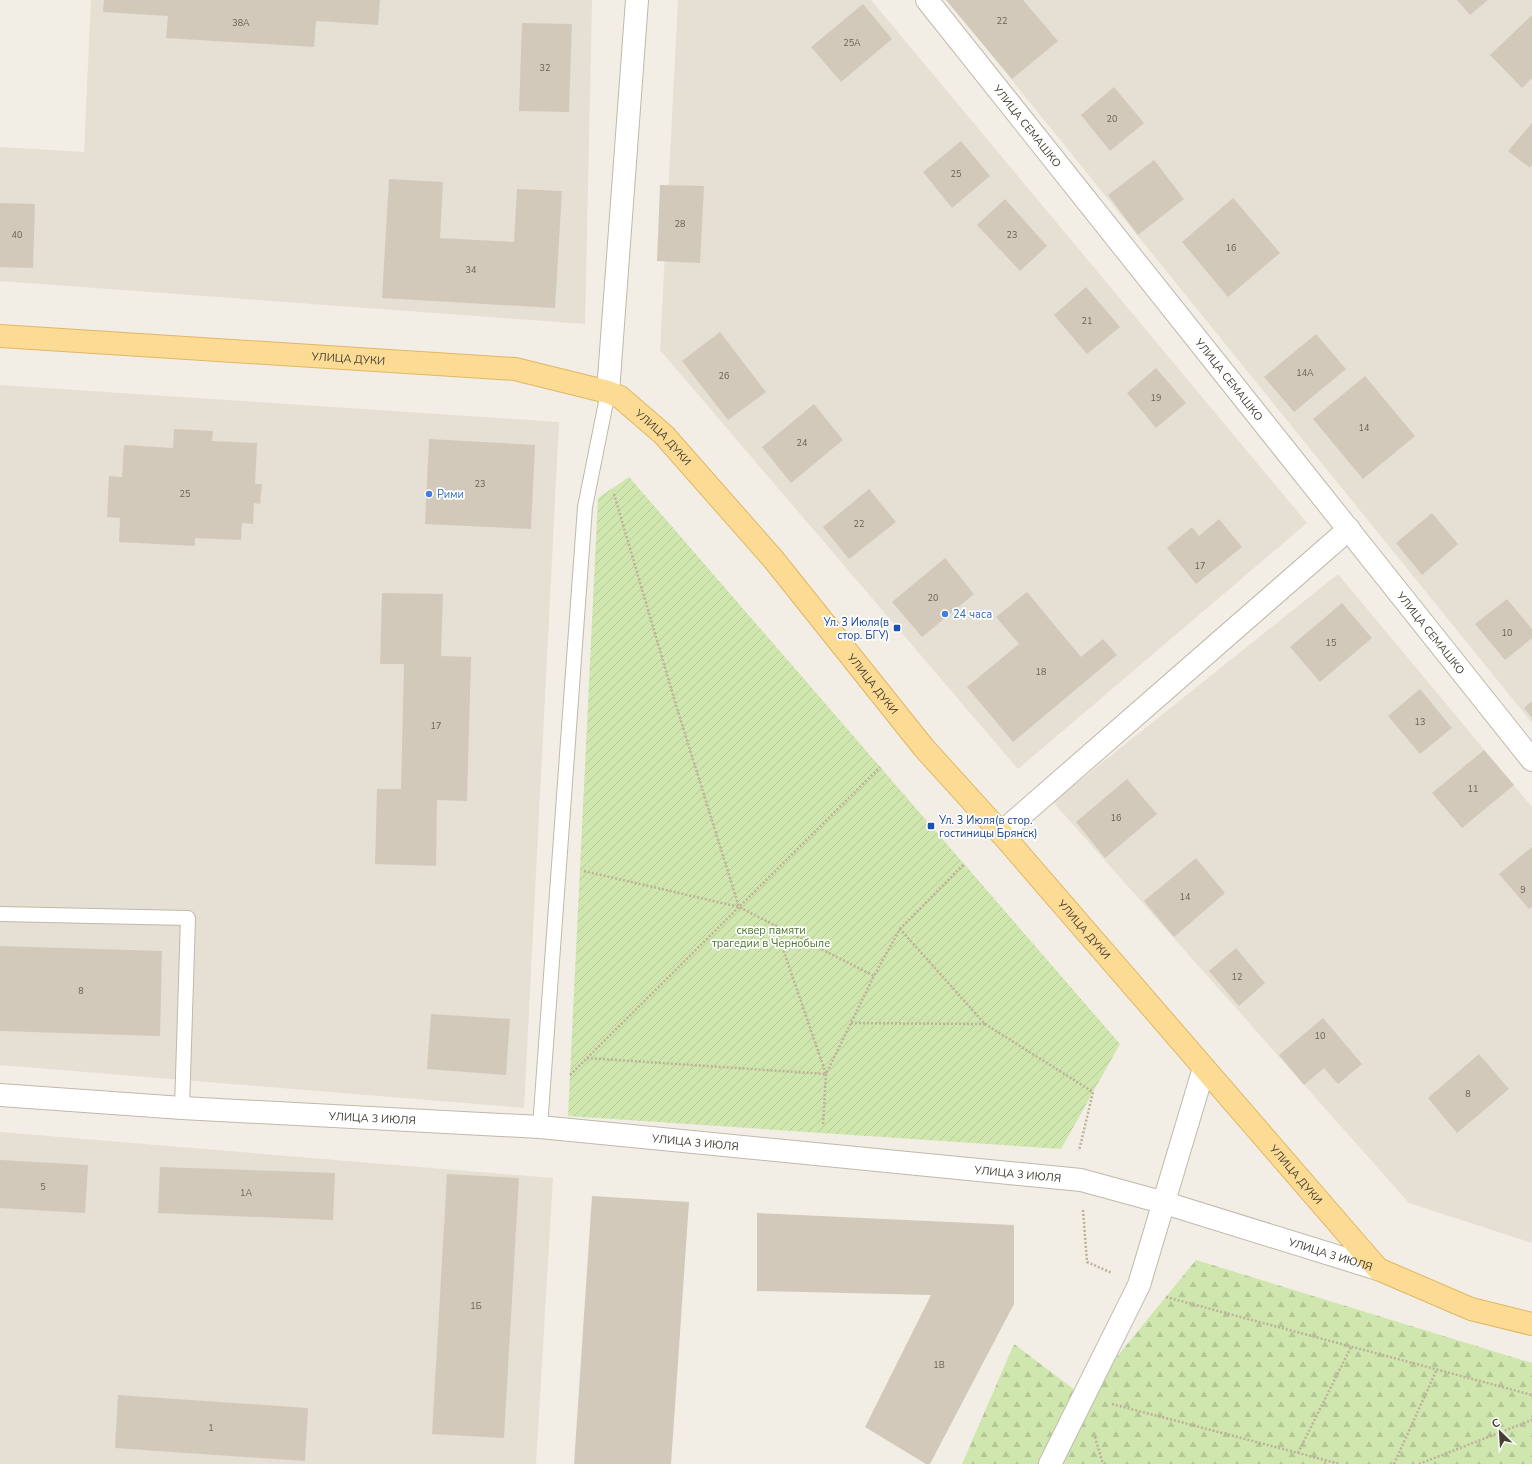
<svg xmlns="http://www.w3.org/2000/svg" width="1532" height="1464" viewBox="0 0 1532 1464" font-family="'Nunito Sans',sans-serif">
<defs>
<pattern id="forest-firs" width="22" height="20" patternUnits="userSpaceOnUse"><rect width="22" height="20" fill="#cfe6ae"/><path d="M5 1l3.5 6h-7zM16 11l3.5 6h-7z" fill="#b3c696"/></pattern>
<pattern id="garden-furrows" width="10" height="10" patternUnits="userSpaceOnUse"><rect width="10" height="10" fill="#cfe6ae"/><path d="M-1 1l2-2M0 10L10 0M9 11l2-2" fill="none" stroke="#b3c696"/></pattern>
</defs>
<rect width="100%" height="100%" fill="#f2eee5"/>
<path fill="#e6dfd3" d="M91 0H592L585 324 0 281V147L84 152Z
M678 0H871L1307 523 1018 769 660 350Z
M947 0H1532V723Z
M0 385 559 422 524 1108 0 1065Z
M1338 574 1532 807V1243L1409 1203 1053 802Z
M0 1132 553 1178 536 1464H0Z"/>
<path fill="url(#forest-firs)" d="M1196 1260 1532 1363V1464H962L1014 1344 1084 1397Z"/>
<path fill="url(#garden-furrows)" d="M629 477 1120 1044 1061 1149 568 1116 598 498Z"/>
<path fill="#d3c9bb" d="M104 0H380L378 25 316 21 314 47 166 38 168 16 103 12Z
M946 0H1023L1058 41 1012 79Z
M1457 0H1488L1470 15Z
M863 4 892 39 841 82 811 47Z
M1532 15V78L1522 88 1490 55Z
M522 23 572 24 569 112 519 111Z
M1114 87 1144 123 1110 151 1081 115Z
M1532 123V165L1530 168 1508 151Z
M961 141 990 176 952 208 923 172Z
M1154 160 1184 199 1138 235 1108 195Z
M389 179 443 182 440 238 514 242 517 189 562 191 555 308 382 298Z
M660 185 704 186 700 263 657 261Z
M1233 198 1280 253 1228 297 1182 242Z
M1005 199 1047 246 1020 271 977 225Z
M0 203 35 204 33 268 0 267Z
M1086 287 1120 327 1087 354 1054 315Z
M720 332 766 392 728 420 682 361Z
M1316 334 1346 369 1294 412 1264 377Z
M1156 368 1186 403 1156 428 1127 393Z
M1365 376 1415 436 1363 479 1313 419Z
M814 404 843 440 791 483 762 447Z
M174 429 213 431 212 441 257 443 255 484H262L260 504 254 503 253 524 242 523 241 540 195 538V546L119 542 120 518 107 517 109 476 122 477 124 445 173 448Z
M429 439 535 445 531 529 425 524Z
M869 489 896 522 849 559 823 527Z
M1432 513 1458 544 1422 575 1396 543Z
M1219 519 1242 547 1196 584 1167 548 1192 527 1199 536Z
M945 558 974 594 922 637 892 602Z
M1027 592 1081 657 1103 639 1117 655 1013 742 967 687 1019 644 996 617Z
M382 593 443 594 441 656 471 657 467 801 437 800 436 866 375 864 377 789H401L404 664H380Z
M1507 599 1532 629V638L1505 660 1475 624Z
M1342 603 1372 638 1320 682 1290 647Z
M1420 689 1452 728 1420 754 1388 716Z
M1532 701V718L1524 708Z
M1484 750 1514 785 1462 828 1432 793Z
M1127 779 1157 814 1105 858 1076 822Z
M1532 847V907L1529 909 1499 874Z
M1196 858 1225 893 1174 937 1144 901Z
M0 946 162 951 160 1036 0 1031Z
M1236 948 1265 983 1239 1006 1209 971Z
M431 1014 510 1019 506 1075 427 1069Z
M1323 1018 1362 1064 1338 1084 1324 1068 1304 1085 1279 1055Z
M1479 1054 1509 1089 1457 1133 1428 1098Z
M0 1160 88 1165 85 1213 0 1208Z
M160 1167 335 1173 333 1220 158 1213Z
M447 1174 519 1178 504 1438 432 1434Z
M592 1196 689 1202 671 1464H574Z
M757 1213 1014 1225V1304L930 1464H926L865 1427 931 1295 757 1291Z
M118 1395 308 1408 305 1461 115 1448Z"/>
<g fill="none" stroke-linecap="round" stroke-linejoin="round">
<defs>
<path id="lane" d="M0 914 188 918 182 1108
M540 1127 585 507 608 392"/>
<g id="street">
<path id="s1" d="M927 0 1532 760"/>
<path d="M608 392 637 0"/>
<path d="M1001 833 1349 529"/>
<path id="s2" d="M0 1095 182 1108 540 1127 1081 1180 1165 1203 1378 1269"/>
<path d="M1050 1464 1139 1285 1204 1068"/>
</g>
<g id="primary">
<path id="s3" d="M0 336 515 369 608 392 620 397 664 435 774 560 924 748 1001 833 1378 1269 1471 1309 1532 1324"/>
</g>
</defs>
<use href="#lane" stroke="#c0b8ab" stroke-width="16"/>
<use href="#street" stroke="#c0b8ab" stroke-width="24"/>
<use href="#primary" stroke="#e1b765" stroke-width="24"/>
<path stroke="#bfb099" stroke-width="2.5" stroke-dasharray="2 2" stroke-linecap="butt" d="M614 494 676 705 739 907
M584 871 739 907 874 976 826 1074 823 1126
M900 929 964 864
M851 1023 985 1024 900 929 874 976
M985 1024 1093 1092 1079 1151
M587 1058 826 1074 775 926
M570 1075 880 767
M1083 1210 1087 1262 1112 1273
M1166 1297 1532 1395
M1112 1404 1340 1464
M1095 1437 1103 1464
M1298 1453 1351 1347
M1394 1464 1437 1369
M1419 1464 1532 1420"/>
<use href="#lane" stroke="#fff" stroke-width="14"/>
<use href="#street" stroke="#fff" stroke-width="22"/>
<use href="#primary" stroke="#fcdb94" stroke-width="22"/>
</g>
<g fill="#3f7fe0" stroke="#fff" stroke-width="1.5">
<circle cx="429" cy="494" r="4"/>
<circle cx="945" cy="614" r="4"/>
</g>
<g fill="#1a4fb4" stroke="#fff" stroke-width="1.5">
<rect x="893" y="624" width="8" height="8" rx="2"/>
<rect x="927" y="822" width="8" height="8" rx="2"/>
</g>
<g text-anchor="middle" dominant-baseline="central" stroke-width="3.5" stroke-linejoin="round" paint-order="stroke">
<g font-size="9" fill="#686156">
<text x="1002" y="21">22</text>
<text x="241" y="23">38А</text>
<text x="852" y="43">25А</text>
<text x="545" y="68">32</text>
<text x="1112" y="119">20</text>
<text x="956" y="174">25</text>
<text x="680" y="224">28</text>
<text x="17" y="235">40</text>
<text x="1012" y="235">23</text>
<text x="1231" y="248">16</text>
<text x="471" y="270">34</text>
<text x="1087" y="321">21</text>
<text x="1305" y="373">14А</text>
<text x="724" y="376">26</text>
<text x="1156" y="398">19</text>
<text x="1364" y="428">14</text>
<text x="802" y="443">24</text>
<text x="480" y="484">23</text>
<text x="185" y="494">25</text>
<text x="859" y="524">22</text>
<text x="1200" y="566">17</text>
<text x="933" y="598">20</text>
<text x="1507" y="633">10</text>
<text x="1331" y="643">15</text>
<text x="1041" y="672">18</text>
<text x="1420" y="722">13</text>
<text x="436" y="726">17</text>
<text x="1473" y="789">11</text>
<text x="1116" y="818">16</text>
<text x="1523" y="890">9</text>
<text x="1185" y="897">14</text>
<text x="1237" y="977">12</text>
<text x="81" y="991">8</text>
<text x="1320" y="1036">10</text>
<text x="1468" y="1094">8</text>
<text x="43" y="1187">5</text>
<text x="246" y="1193">1А</text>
<text x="476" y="1306">1Б</text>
<text x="939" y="1365">1В</text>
<text x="211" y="1428">1</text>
</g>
<g font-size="11" fill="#443e35" stroke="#fff">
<text stroke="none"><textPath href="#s1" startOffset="161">УЛИЦА СЕМАШКО</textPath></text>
<text stroke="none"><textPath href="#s3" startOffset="349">УЛИЦА ДУКИ</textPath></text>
<text stroke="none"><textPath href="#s1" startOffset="485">УЛИЦА СЕМАШКО</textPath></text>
<text stroke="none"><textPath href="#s3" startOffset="684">УЛИЦА ДУКИ</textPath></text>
<text stroke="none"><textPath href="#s1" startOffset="809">УЛИЦА СЕМАШКО</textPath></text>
<text stroke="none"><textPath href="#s3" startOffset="1008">УЛИЦА ДУКИ</textPath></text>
<text stroke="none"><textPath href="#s3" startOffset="1332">УЛИЦА ДУКИ</textPath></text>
<text stroke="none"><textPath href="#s2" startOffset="373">УЛИЦА 3 ИЮЛЯ</textPath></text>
<text stroke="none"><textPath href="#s2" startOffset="697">УЛИЦА 3 ИЮЛЯ</textPath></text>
<text stroke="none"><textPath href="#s2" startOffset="1021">УЛИЦА 3 ИЮЛЯ</textPath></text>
<text stroke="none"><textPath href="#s3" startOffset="1656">УЛИЦА ДУКИ</textPath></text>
<text stroke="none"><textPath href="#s2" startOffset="1345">УЛИЦА 3 ИЮЛЯ</textPath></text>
</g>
<g font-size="11" fill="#366cbe" stroke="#fff" text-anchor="start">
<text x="437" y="494">Рими</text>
<text x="953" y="614">24 часа</text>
</g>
<g font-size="11" fill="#164399" stroke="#fff" text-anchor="end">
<text x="889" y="622">Ул. 3 Июля(в<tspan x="889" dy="13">стор. БГУ)</tspan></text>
<text x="939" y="820" text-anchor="start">Ул. 3 Июля(в стор.<tspan x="939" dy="13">гостиницы Брянск)</tspan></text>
</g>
<g font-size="11" fill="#49752a" stroke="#fff">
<text x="771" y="930">сквер памяти<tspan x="771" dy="13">трагедии в Чернобыле</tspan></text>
</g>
</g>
<g transform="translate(1500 1432) rotate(335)" stroke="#ffffff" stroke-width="3" paint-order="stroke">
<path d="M0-3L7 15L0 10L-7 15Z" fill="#443e35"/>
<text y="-6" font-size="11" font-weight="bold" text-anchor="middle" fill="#443e35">С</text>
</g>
</svg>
